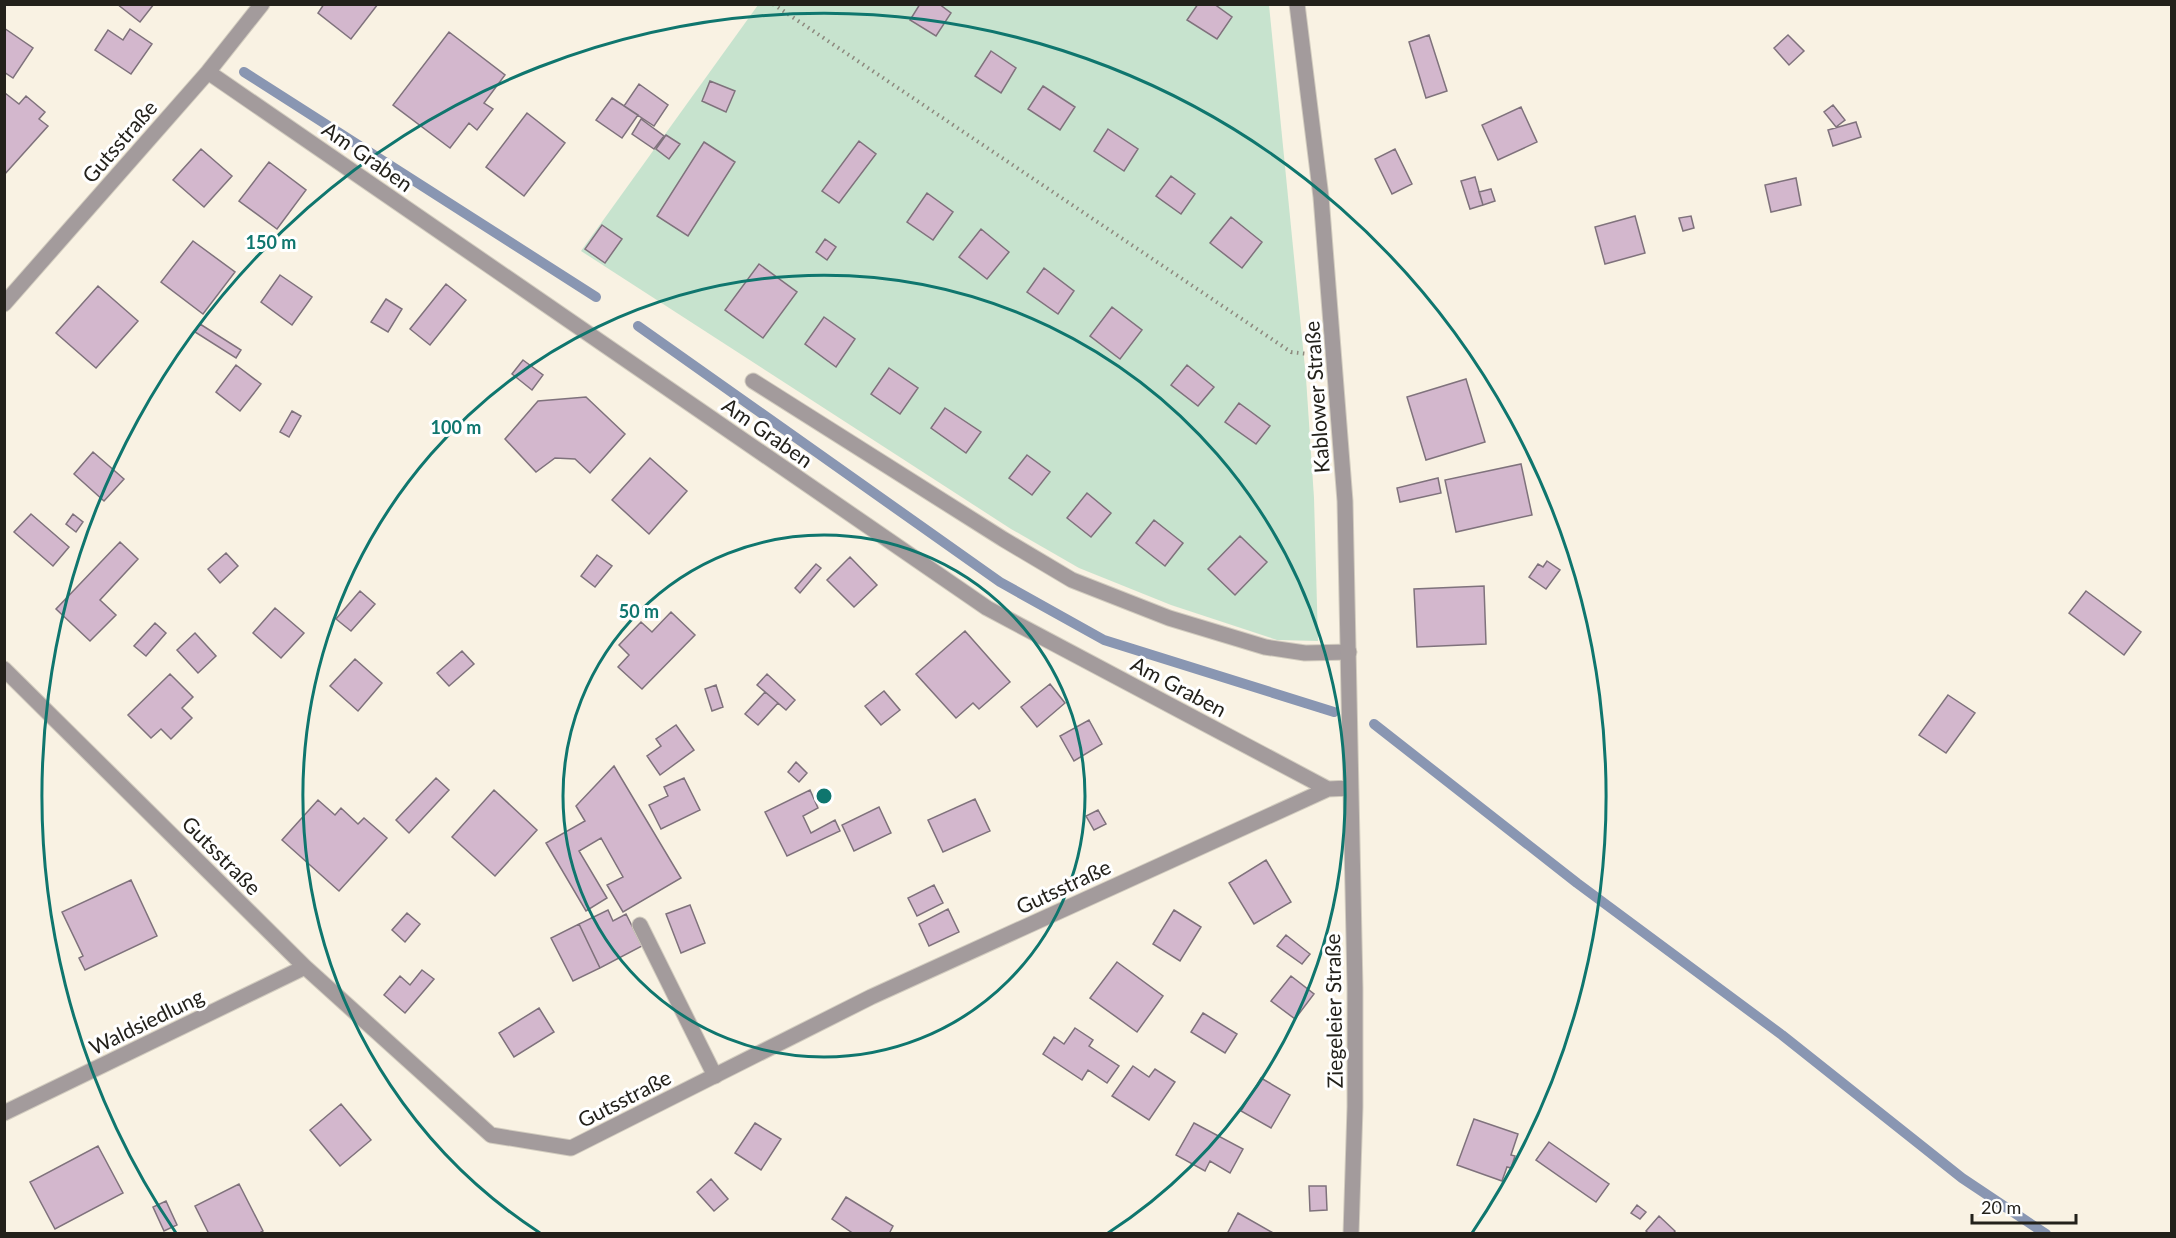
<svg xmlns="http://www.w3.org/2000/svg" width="2176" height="1238" viewBox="0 0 2176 1238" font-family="Lato,sans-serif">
<rect width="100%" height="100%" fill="#f9f2e3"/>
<path fill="#c7e3ce" d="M758 5H1269L1306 378 1314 498 1318 641 1277 640 1171 605 1079 568 1011 529 581 251Z"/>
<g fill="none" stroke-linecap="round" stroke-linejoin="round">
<path stroke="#8996b2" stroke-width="10" d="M244 72 596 297
M638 326 1000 582 1104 640 1334 712
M1374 724 1577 883 1782 1035 1962 1178 2046 1234"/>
</g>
<path fill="#d3b7cd" stroke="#7f727c" stroke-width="1.5" d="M117 4H154L140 22Z
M324 4H378L351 39 318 13Z
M920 4H939L951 13 936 36 910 20Z
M1198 4H1214L1232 17 1217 39 1187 20Z
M4 28 33 48 13 78 4 72Z
M130 29 152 44 131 74 95 50 108 30 123 40Z
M449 32 505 75 484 103 493 109 477 130 469 123 450 148 393 105Z
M1429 35 1447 91 1426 98 1409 42Z
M1788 35 1804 51 1789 65 1774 48Z
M991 51 1016 68 1001 93 975 76Z
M710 81 735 91 726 112 702 101Z
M639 84 668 105 654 126 624 106Z
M1043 86 1075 107 1060 130 1028 109Z
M5 93 19 104 26 96 45 112 39 119 48 126 4 175Z
M612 98 638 115 622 138 596 120Z
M1833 105 1845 120 1836 127 1824 112Z
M1521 107 1537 142 1498 160 1482 125Z
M527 113 565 143 524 196 486 167Z
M641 119 664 136 654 149 632 134Z
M1856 122 1861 137 1833 146 1828 130Z
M1108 129 1138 149 1124 171 1094 151Z
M666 135 680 144 669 159 656 149Z
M859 141 876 154 839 203 822 191Z
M704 142 735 162 688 236 657 216Z
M201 149 232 176 204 207 173 180Z
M1395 149 1412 184 1392 194 1375 159Z
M269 162 306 190 277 229 239 201Z
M1171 176 1195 194 1181 214 1156 196Z
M1475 177 1483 205 1470 209 1461 181Z
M1796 178 1801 205 1771 212 1765 185Z
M1491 189 1495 201 1483 205 1479 192Z
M927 193 953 212 933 240 907 222Z
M1635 216 1645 253 1605 264 1595 227Z
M1691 216 1694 228 1683 231 1679 218Z
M1231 217 1262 242 1242 268 1210 243Z
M602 225 622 239 605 263 585 249Z
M981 229 1009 252 987 279 959 257Z
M825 239 836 247 827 260 816 252Z
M193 241 235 272 203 314 161 282Z
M759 264 797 292 763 338 725 310Z
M1044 268 1074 291 1058 314 1027 292Z
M280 275 312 297 292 325 261 302Z
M446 284 466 300 430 345 410 329Z
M98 286 138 321 96 368 56 333Z
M386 299 402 309 388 332 371 322Z
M1112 307 1142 330 1120 359 1090 336Z
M824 317 855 339 836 367 805 344Z
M200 324 241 350 236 358 195 332Z
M523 360 543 375 532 390 512 374Z
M236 365 261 384 240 411 216 392Z
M1187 365 1214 387 1198 406 1171 385Z
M889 368 918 388 900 414 871 394Z
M1466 379 1485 442 1426 460 1407 397Z
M586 397 625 434 590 473 575 459 555 458 536 472 505 439 538 401Z
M1239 403 1270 426 1256 444 1225 422Z
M945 408 981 432 966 453 931 428Z
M292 411 301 416 289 437 280 432Z
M93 452 124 479 104 501 74 474Z
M1027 455 1050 472 1032 495 1009 478Z
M650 458 687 491 649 534 612 500Z
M1521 464 1532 515 1456 532 1445 480Z
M1438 478 1441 493 1400 502 1397 488Z
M1087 493 1111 513 1091 537 1067 518Z
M31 514 69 547 53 566 14 532Z
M73 514 83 522 76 532 66 524Z
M1154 520 1183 543 1165 566 1136 543Z
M1240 536 1267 562 1235 595 1208 569Z
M120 542 138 559 100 600 116 615 90 641 56 609Z
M226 553 238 566 220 583 208 569Z
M597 555 612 566 595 587 581 576Z
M850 557 877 585 854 607 827 580Z
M1547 561 1560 570 1546 589 1529 577 1538 564 1543 567Z
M816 564 821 568 800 593 795 588Z
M1484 586 1486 644 1417 647 1414 589Z
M360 591 375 604 351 631 336 619Z
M2086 591 2141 632 2124 655 2069 613Z
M275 608 304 633 281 658 253 633Z
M671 612 695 635 642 689 618 667 629 655 619 645 641 622 652 632Z
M155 623 166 633 146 656 134 646Z
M965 631 1010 682 979 709 973 703 956 718 916 674Z
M195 633 216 656 198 673 177 650Z
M462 651 474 664 449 686 437 673Z
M355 659 382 683 358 711 330 686Z
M170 674 193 697 182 708 192 718 171 739 161 729 151 738 128 715Z
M767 674 795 700 786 710 757 685Z
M1050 684 1065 703 1037 727 1021 707Z
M716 685 723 707 712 711 705 689Z
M884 691 900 710 881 725 865 706Z
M765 692 778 703 758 725 745 714Z
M1948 695 1975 713 1946 753 1919 735Z
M1089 720 1102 744 1074 761 1060 736Z
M676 725 694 750 660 775 647 756 661 746 656 739Z
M796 762 807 773 799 782 788 772Z
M614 766 681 878 623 912 607 885 623 877 601 838 579 851 607 898 586 911 546 843 585 821 576 806Z
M436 778 449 790 409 833 396 820Z
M684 778 700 810 661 829 649 805 668 796 664 787Z
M494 790 537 830 495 876 452 837Z
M810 790 818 808 803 816 811 833 835 820 840 831 787 856 765 812Z
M975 799 990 831 943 852 928 820Z
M318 800 335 815 341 808 358 824 364 818 387 838 339 891 282 840Z
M879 807 891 833 854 851 842 825Z
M1098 810 1106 824 1094 830 1086 816Z
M1266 860 1291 902 1254 924 1229 883Z
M131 880 157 936 85 970 79 958 83 956 62 912Z
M934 885 943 903 917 916 908 898Z
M690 905 705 943 681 953 666 914Z
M948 909 959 932 929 946 919 924Z
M608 910 613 921 626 914 642 946 600 968 579 924Z
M1174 910 1201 927 1180 961 1153 944Z
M407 913 420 924 405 942 392 930Z
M579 924 600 968 573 981 551 938Z
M1286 935 1310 954 1302 964 1277 946Z
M1117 962 1163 996 1137 1032 1090 998Z
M422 970 434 979 405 1013 384 995 400 976 410 985Z
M1291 976 1314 994 1295 1019 1271 1001Z
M539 1008 554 1032 514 1057 499 1033Z
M1203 1013 1237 1034 1225 1053 1191 1032Z
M1075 1028 1093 1040 1089 1046 1119 1066 1107 1083 1088 1070 1082 1080 1043 1054 1054 1037 1064 1044Z
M1133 1066 1149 1077 1155 1069 1175 1082 1149 1120 1112 1096Z
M1261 1078 1290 1095 1271 1128 1241 1111Z
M341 1104 371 1140 340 1166 310 1130Z
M1474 1119 1518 1134 1511 1155 1515 1156 1511 1168 1507 1167 1502 1181 1457 1165Z
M755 1123 781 1139 761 1170 735 1153Z
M1194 1123 1243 1149 1230 1173 1210 1161 1205 1171 1176 1155Z
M1549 1142 1609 1184 1596 1202 1536 1160Z
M98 1146 123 1193 55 1229 30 1182Z
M711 1179 728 1199 714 1211 697 1192Z
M239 1184 263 1231 258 1234H209L195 1206Z
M1309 1186H1326L1327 1210 1310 1211Z
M846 1197 893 1226 889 1234H854L832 1219Z
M166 1201 177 1225 164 1231 153 1207Z
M1637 1205 1646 1212 1640 1219 1631 1213Z
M1238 1213 1275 1234H1227Z
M1659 1216 1675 1231 1673 1234H1649L1646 1231Z"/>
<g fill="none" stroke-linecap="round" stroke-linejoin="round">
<defs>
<path id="service" d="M753 381 1003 539 1072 580 1169 618 1265 647 1305 653 1349 652
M640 925 715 1076"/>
<path id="minor" d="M1297 4 1321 197 1345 501 1355 988V1107L1351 1234
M208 72 987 608 1328 789
M4 304 208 72 262 4
M4 669 305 967 491 1135 571 1148 871 997 1328 789 1350 788
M4 1113 305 967"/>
</defs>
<use href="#service" stroke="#d2ccbf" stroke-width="17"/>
<use href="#minor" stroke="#d2ccbf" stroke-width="17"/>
<path stroke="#8d897e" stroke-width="4" stroke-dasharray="1.5 4.5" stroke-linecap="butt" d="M773 4 1291 352 1308 354"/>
<use href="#service" stroke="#a39b9c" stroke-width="15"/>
<use href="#minor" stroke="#a39b9c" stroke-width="15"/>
</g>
<g fill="none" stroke="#0f766e" stroke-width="3">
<circle cx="824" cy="796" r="261"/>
<path d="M540 1233A521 521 0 1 1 1108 1233"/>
<path d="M176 1233A782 782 0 1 1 1472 1233"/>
</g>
<g text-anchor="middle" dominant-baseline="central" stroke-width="6" stroke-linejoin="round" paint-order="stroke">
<g font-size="21" fill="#23211b" stroke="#fff">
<text transform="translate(119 141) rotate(-49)">Gutsstraße</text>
<text transform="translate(368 156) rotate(35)">Am Graben</text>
<text transform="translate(1316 397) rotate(-94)">Kablower Straße</text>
<text transform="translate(768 432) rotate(35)">Am Graben</text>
<text transform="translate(1179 686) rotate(28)">Am Graben</text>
<text transform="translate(222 855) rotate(45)">Gutsstraße</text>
<text transform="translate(1063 886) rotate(-25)">Gutsstraße</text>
<text transform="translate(1333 1011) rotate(-91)">Ziegeleier Straße</text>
<text transform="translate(146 1021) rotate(-26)">Waldsiedlung</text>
<text transform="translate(624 1098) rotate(-27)">Gutsstraße</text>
</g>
</g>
<circle cx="824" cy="796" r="9" fill="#0f766e" stroke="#fff" stroke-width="3"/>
<g font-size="18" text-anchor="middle" font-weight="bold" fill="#0f766e" stroke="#fff" stroke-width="6" stroke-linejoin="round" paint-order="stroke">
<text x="271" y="249">150 m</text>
<text x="456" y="434">100 m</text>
<text x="639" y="618">50 m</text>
</g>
<rect width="2176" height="1238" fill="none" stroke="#23211b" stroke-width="12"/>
<path d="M1972 1214v9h104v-9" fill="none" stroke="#23211b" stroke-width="3"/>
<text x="1981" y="1214" font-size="18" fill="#23211b" stroke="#ffffff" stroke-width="4.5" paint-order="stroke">20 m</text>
</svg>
